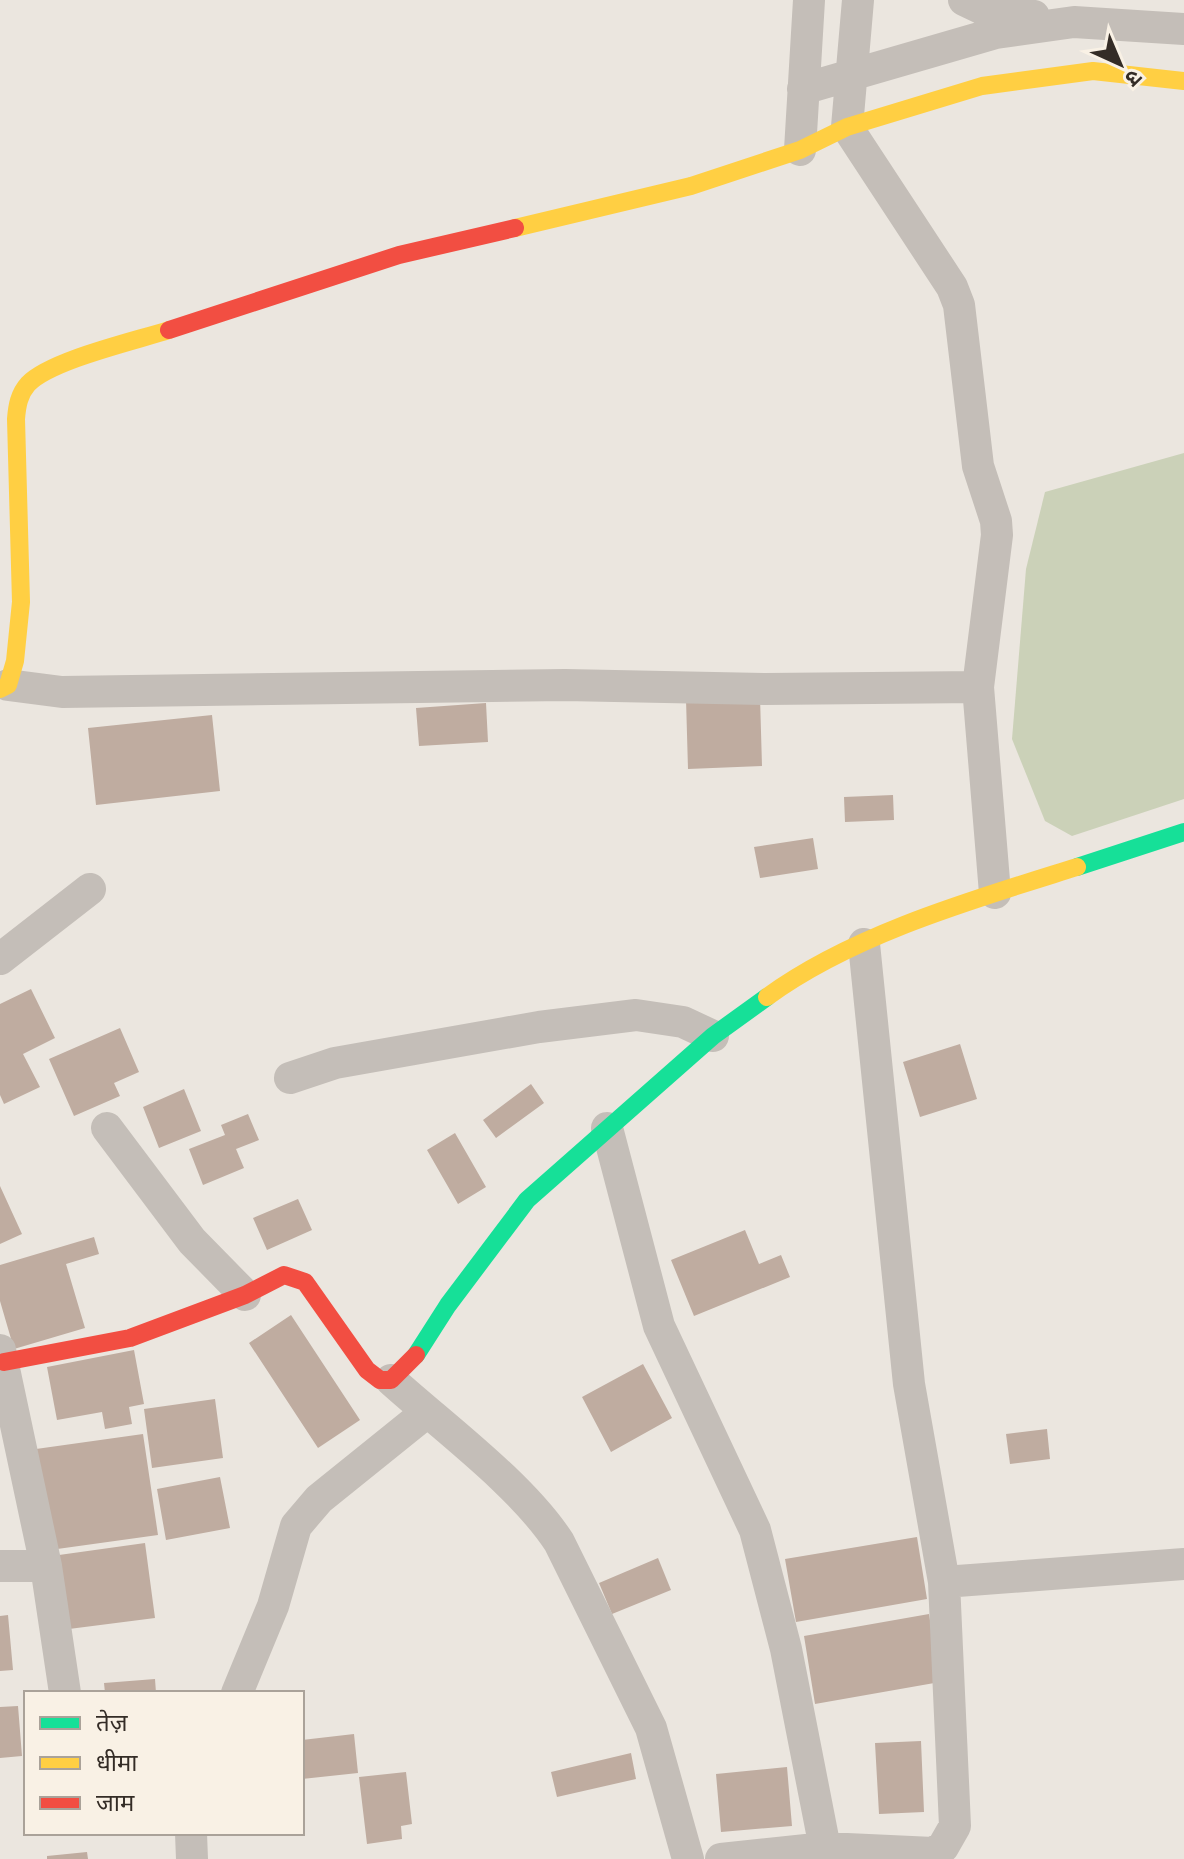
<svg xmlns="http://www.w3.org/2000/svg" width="1184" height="1859" viewBox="0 0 1184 1859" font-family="Manrope,'Noto Sans Devanagari',sans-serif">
<rect width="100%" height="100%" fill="#ebe6df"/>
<path fill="#cbd1b8" d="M1184 453V799L1072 836 1045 821 1012 739 1026 569 1045 492Z"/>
<path fill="#bfaca0" d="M760 697 762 766 688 769 686 699Z
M486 703 488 742 419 746 416 708Z
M212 715 220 791 96 805 88 728Z
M893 795 894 820 845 822 844 797Z
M813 838 818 869 760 878 754 847Z
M31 989 55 1038 23 1054 40 1087 4 1104 0 1095V1004Z
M120 1028 139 1072 114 1083 120 1096 74 1116 49 1059Z
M960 1044 977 1099 920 1117 903 1062Z
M531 1084 544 1103 496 1138 483 1120Z
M184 1089 201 1131 159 1148 143 1107Z
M248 1114 259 1140 236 1149 244 1168 203 1185 189 1149 225 1135 221 1125Z
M455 1133 486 1187 458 1204 427 1150Z
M0 1186 22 1234 0 1244Z
M298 1199 312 1230 267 1250 253 1218Z
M745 1230 759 1264 781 1255 790 1277 694 1316 671 1260Z
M94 1237 99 1254 66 1264 85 1328 14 1349 0 1301V1265Z
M291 1315 360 1420 318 1448 249 1343Z
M134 1350 144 1404 129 1407 132 1424 105 1429 102 1412 57 1420 47 1367Z
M643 1364 672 1418 611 1452 582 1397Z
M215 1399 223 1458 152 1468 144 1409Z
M1047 1429 1050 1459 1010 1464 1006 1434Z
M143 1434 158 1535 50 1550 36 1449Z
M220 1477 230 1528 166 1540 157 1489Z
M917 1537 927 1599 796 1622 785 1559Z
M145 1543 155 1618 69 1629 59 1555Z
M658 1558 671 1590 612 1614 599 1583Z
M929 1614 940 1682 815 1704 804 1636Z
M8 1615 13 1670 0 1671V1616Z
M155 1679 156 1693H105L104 1683Z
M18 1706 22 1756 0 1758V1707Z
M354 1734 358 1773 302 1779V1740Z
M921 1741 924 1812 879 1814 875 1743Z
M631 1753 636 1779 557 1797 551 1772Z
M787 1767 792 1826 721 1832 716 1774Z
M406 1772 412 1824 401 1826 402 1839 367 1844 359 1777Z
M87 1852 88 1859H47V1856Z"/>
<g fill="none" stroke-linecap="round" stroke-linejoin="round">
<path stroke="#c4beb8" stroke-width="32" d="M858 0 847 127 952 287 959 305 978 466 996 521 997 535 978 687
M964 0 985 10 1034 16
M803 89 996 33 1074 22 1184 29
M800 150 809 0
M8 685 62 692 565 685 766 689 978 687 995 893
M0 959 90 889
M290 1078 335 1063 539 1027 636 1015 683 1022 713 1036
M107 1128 192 1241 245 1295
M607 1128 659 1326 755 1530 786 1649 825 1848
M0 1350 46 1566 65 1693
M391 1380C443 1427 521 1484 559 1542L651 1728 688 1859
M0 1566H46
M944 1582 1184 1564
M237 1693 273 1606 296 1526 319 1499 427 1412
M191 1833 192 1859
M721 1859 825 1848 933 1853 943 1847 955 1826 944 1582 909 1384 864 944"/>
<path stroke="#16e098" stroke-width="18" d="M1077 867 1184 832
M416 1355 448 1305 527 1200 713 1036 767 997"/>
<path stroke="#ffcf43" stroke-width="18" d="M515 228 691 186 800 150 847 127 982 86 1093 71 1184 81
M0 689 8 685 15 661 21 602 16 419C17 406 19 394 28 384 51 360 135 341 169 330
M767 997C853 934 975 899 1077 867"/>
<path stroke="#f24e42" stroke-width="18" d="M169 330 399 255 515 228
M4 1362 130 1338 245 1295 284 1275 305 1282 367 1370 380 1380H391L416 1355"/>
</g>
<rect x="24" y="1691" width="280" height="144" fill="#f9f1e5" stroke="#aaa299" stroke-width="2"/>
<rect x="40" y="1717" width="40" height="12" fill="#16e098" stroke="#aaa299" stroke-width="2"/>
<text x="96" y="1731" font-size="24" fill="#342c26">तेज़</text>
<rect x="40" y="1757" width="40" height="12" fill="#ffcf43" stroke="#aaa299" stroke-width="2"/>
<text x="96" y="1771" font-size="24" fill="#342c26">धीमा</text>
<rect x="40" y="1797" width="40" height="12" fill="#f24e42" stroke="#aaa299" stroke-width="2"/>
<text x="96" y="1811" font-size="24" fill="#342c26">जाम</text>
<g transform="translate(1120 64) rotate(136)" stroke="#f9f1e5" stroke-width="6" paint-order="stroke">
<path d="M0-6L14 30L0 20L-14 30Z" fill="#342c26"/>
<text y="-12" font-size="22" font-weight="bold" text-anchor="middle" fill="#342c26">उ</text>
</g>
</svg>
